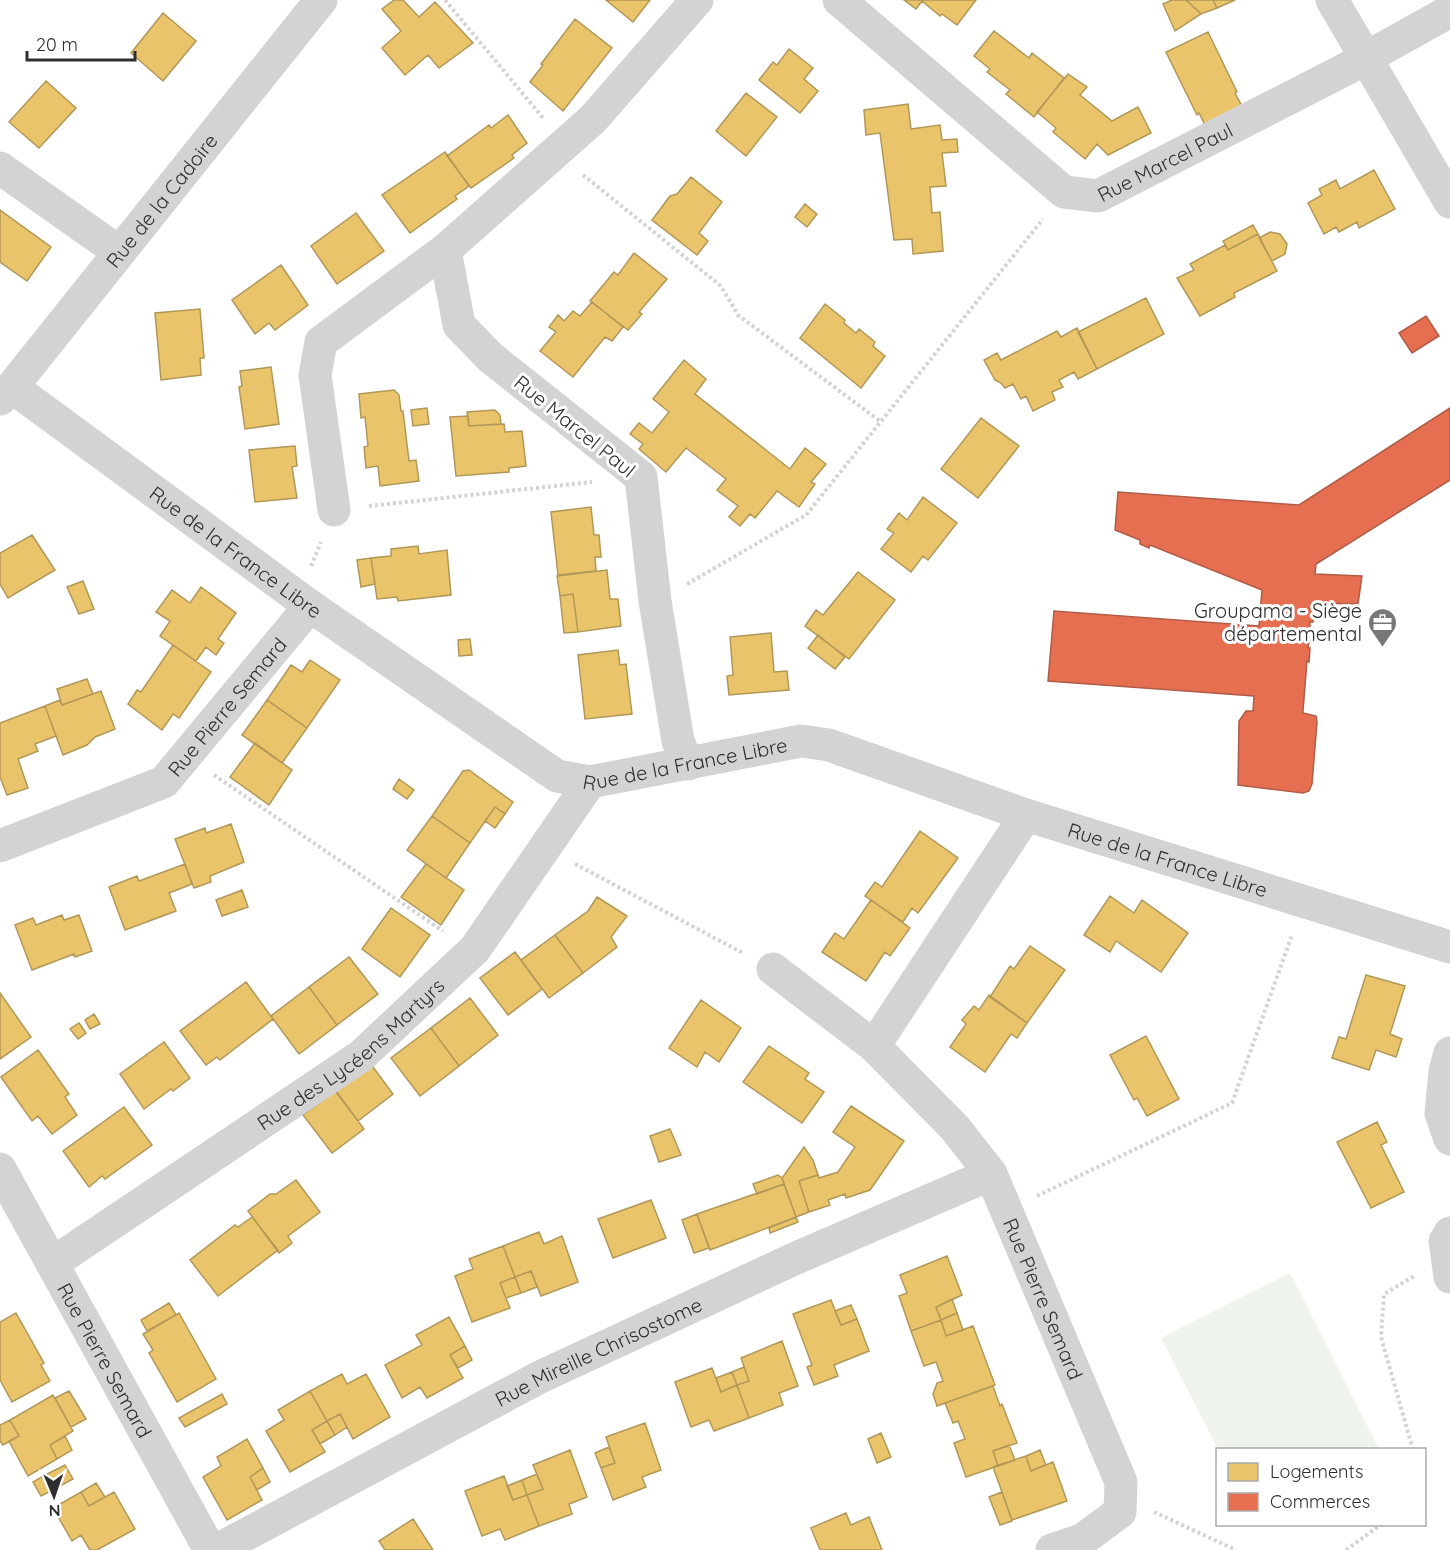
<svg xmlns="http://www.w3.org/2000/svg" width="1450" height="1550" viewBox="0 0 1450 1550" font-family="Quicksand,sans-serif">
<rect width="100%" height="100%" fill="#fff"/>
<path fill="#eef4ec" d="M1290 1273 1379 1449H1218L1161 1338Z"/>
<path fill="#e9c46a" stroke="#b19758" stroke-width="1.5" d="M394 0H403L419 17 435 2 473 43 439 68 428 55 405 75 382 48 401 31 382 9Z
M606 0H650L633 22Z
M904 0H976L957 25 942 14 940 16 922 1 916 9Z
M1172 0H1186L1201 14 1175 31 1163 4Z
M1186 0H1213L1217 8 1201 14Z
M1213 0H1235L1217 8Z
M163 13 196 41 163 81 131 53Z
M575 19 612 48 563 111 530 82 543 65 541 64Z
M994 31 1029 58 1032 53 1064 78 1034 117 1006 94 1010 90 987 72 990 69 974 56Z
M1208 32 1237 92 1235 93 1243 108 1206 127 1199 113 1197 115 1166 52Z
M789 49 813 68 804 79 818 91 800 113 759 80 773 62 777 65Z
M1068 74 1087 87 1080 95 1112 121 1138 107 1151 133 1108 155 1097 144 1085 159 1053 132 1056 128 1037 112Z
M46 81 76 108 39 148 9 122Z
M746 93 777 117 746 156 716 131Z
M908 104 911 129 940 125 942 140 957 139 958 152 942 153 946 186 930 187 932 213 940 212 943 251 913 254 912 239 894 240 880 133 866 135 864 110Z
M508 115 527 143 512 155 514 158 471 188 447 156 489 125 491 128Z
M445 152 469 186 455 196 457 199 410 233 382 195Z
M1374 170 1395 209 1359 228 1357 222 1339 232 1336 227 1324 234 1308 203 1322 195 1319 189 1336 180 1340 189Z
M691 177 722 202 699 233 708 241 697 255 652 220 670 196 677 194Z
M805 204 817 214 807 227 795 217Z
M0 210 51 247 27 281 0 262Z
M356 213 384 251 337 284 311 246Z
M1253 225 1258 234 1228 250 1223 241Z
M1270 232 1280 234 1287 244 1285 254 1272 261 1259 238Z
M1258 234 1277 271 1234 293 1235 297 1200 316 1177 278 1194 270 1190 264 1225 245 1228 250Z
M634 253 667 279 639 312 642 314 628 330 590 301 614 272 618 275Z
M281 265 308 305 275 330 269 323 255 334 232 300Z
M1146 298 1164 334 1097 369 1078 332Z
M592 302 623 327 612 341 605 337 573 377 540 351 556 332 549 327 558 315 564 321 573 311 580 316Z
M825 304 845 320 844 323 856 333 859 329 875 342 873 346 885 356 861 388 800 338Z
M200 309 204 358H200L201 375 161 380 155 313Z
M1077 328 1097 369 1078 379 1074 372 1059 380 1063 387 1052 392 1055 400 1033 411 1026 396 1021 399 1013 384 1005 388 1001 383 995 380 984 360 997 353 1001 360 1057 331 1061 337Z
M684 360 706 379 695 394 790 469 805 448 826 464 811 482 815 484 799 507 777 491 755 518 750 514 740 526 729 517 738 506 717 490 726 479 686 448 666 472 639 449 643 444 630 434 639 423 652 433 669 412 653 399Z
M271 367 279 424 245 429 239 387 242 386 240 371Z
M394 390 399 395 401 411H403L409 461 416 460 419 481 380 486 378 466 366 468 364 447 368 446 365 417 361 418 359 394Z
M427 408 429 424 413 426 411 410Z
M495 410 500 415 501 424 469 426 467 412Z
M468 416 469 426 504 424 505 432 522 431 526 466 509 468V472L456 476 450 417Z
M981 418 1019 446 978 498 941 469Z
M295 446 297 466 292 467 297 498 255 502 249 450Z
M923 497 957 523 928 560 923 556 911 572 881 549 894 533 887 529 899 513 907 520Z
M591 507 594 535H599L601 557H595L596 571 558 575 551 512Z
M32 535 55 570 8 598 0 584V553Z
M418 546 419 554 447 550 451 595 398 601 397 597 377 599 371 558 391 556V549Z
M371 558 375 584 361 587 357 560Z
M607 570 610 599H618L621 626 578 632 573 594 560 596 557 576Z
M858 572 895 600 849 659 805 626 816 610 823 615Z
M83 581 94 609 79 614 67 587Z
M201 587 236 613 218 639 224 643 216 655 206 647 196 661 160 636 170 621 156 612 172 590 190 603Z
M573 594 578 632 564 633 560 596Z
M771 633 774 672 787 671 789 690 729 695 727 676 733 675 730 637Z
M818 635 845 657 835 669 808 648Z
M470 639 472 655 459 656 458 640Z
M173 645 211 672 179 718 173 714 162 730 128 704 137 690 141 692Z
M618 650 620 665 626 664 632 714 585 719 578 655Z
M310 660 340 680 307 728 267 700 291 665 302 672Z
M87 679 93 694 62 705 57 689Z
M101 691 115 729 95 737 87 745 63 755 45 706 60 700 62 705Z
M267 700 307 728 282 763 242 735Z
M45 706 56 736 35 744 38 751 18 759 28 788 7 795 0 777V723Z
M255 743 292 770 269 805 230 777Z
M469 770 513 802 505 814 495 807 470 843 432 816 463 771Z
M399 779 414 790 407 799 393 789Z
M495 807 505 814 495 828 485 821Z
M432 816 470 843 446 878 407 850Z
M231 824 244 862 210 876 211 882 194 888 175 839 205 828 206 833Z
M920 831 958 858 918 913 912 908 903 922 865 896 875 882 882 887Z
M185 864 192 884 169 893 176 911 125 930 109 887 137 876 139 881Z
M426 864 464 890 441 925 401 897Z
M242 890 248 907 222 916 216 900Z
M1110 896 1134 913 1142 900 1188 933 1161 972 1116 941 1110 952 1084 935Z
M597 897 627 916 611 937 617 947 583 973 555 935 588 911Z
M871 900 910 928 890 956 885 952 866 981 822 952 835 933 844 939Z
M391 908 430 935 400 977 362 949Z
M62 915 64 920 79 915 92 951 75 957 74 954 32 970 15 925 33 918 36 925Z
M555 935 583 973 549 998 521 960Z
M1030 946 1065 970 1027 1023 990 997 1010 966 1014 969Z
M515 952 542 989 508 1015 480 978Z
M349 957 378 994 337 1025 309 987Z
M1366 975 1405 986 1390 1034 1402 1039 1396 1057 1376 1050 1369 1070 1332 1058 1339 1037 1346 1039Z
M246 982 273 1019 220 1060 217 1057 206 1065 180 1031Z
M309 987 337 1025 299 1054 271 1016Z
M0 993 31 1037 0 1059Z
M989 995 1027 1023 1017 1038 1011 1034 985 1072 950 1047 966 1024 962 1020 974 1006 979 1010Z
M470 998 498 1035 459 1066 431 1028Z
M701 1000 741 1028 719 1062 705 1052 697 1067 669 1048Z
M94 1014 100 1024 90 1029 85 1020Z
M79 1023 86 1033 78 1039 70 1029Z
M431 1028 459 1066 420 1096 391 1058Z
M1146 1036 1179 1099 1147 1116 1137 1098 1134 1100 1110 1055Z
M164 1042 190 1078 173 1091 171 1089 144 1109 120 1074Z
M769 1046 809 1073 805 1079 824 1092 802 1123 743 1082Z
M38 1050 69 1094 65 1097 77 1115 52 1134 38 1116 32 1121 1 1077Z
M365 1056 393 1094 358 1121 329 1083Z
M336 1091 364 1129 332 1153 303 1115Z
M851 1106 904 1141 870 1190 846 1198 845 1194 828 1200 830 1205 809 1212 799 1181 818 1175 819 1178 838 1172 855 1147 833 1132Z
M124 1107 152 1145 105 1179 102 1176 89 1187 63 1151Z
M1377 1122 1387 1142 1381 1145 1404 1192 1371 1208 1337 1142Z
M670 1129 681 1155 659 1162 650 1136Z
M804 1147 813 1160 818 1175 799 1181 809 1212 796 1217 782 1178Z
M778 1175 782 1178 784 1184 757 1194 753 1184Z
M296 1180 320 1212 288 1236 292 1243 279 1253 248 1211 270 1194H276Z
M784 1184 796 1217 710 1250 697 1214Z
M651 1200 666 1238 613 1258 598 1219Z
M697 1214 709 1248 694 1253 682 1220Z
M252 1217 278 1250 218 1296 190 1260 235 1225 238 1227Z
M796 1217 798 1222 770 1233 769 1228Z
M539 1232 544 1244 562 1236 578 1282 541 1296 531 1271 515 1277 503 1246Z
M503 1246 515 1277 500 1283 510 1308 472 1322 455 1276 473 1269 469 1259Z
M947 1256 962 1295 936 1307 941 1320 911 1331 899 1296 907 1293 900 1275Z
M531 1271 537 1287 521 1293 515 1277Z
M515 1277 521 1293 506 1298 500 1283Z
M952 1299 957 1313 941 1320 936 1307Z
M831 1300 841 1325 857 1319 869 1351 834 1365 838 1376 814 1385 807 1367 812 1365 793 1314Z
M169 1303 176 1315 147 1331 141 1320Z
M851 1305 857 1319 841 1325 835 1311Z
M16 1313 44 1363 41 1365 50 1381 12 1402 0 1380V1322Z
M179 1313 216 1379 177 1402 149 1353 153 1350 143 1334Z
M957 1313 963 1330 946 1336 941 1320Z
M449 1317 465 1346 450 1355 463 1378 427 1398 420 1387 402 1398 385 1365 422 1345 416 1335Z
M941 1320 946 1336 973 1326 995 1385 937 1406 933 1394 937 1383 943 1381 936 1362 924 1366 911 1331Z
M782 1341 798 1386 779 1393 783 1405 749 1418 737 1385 749 1381 741 1358Z
M465 1346 472 1360 458 1368 450 1355Z
M744 1367 749 1381 737 1385 732 1372Z
M712 1368 721 1392 737 1385 749 1418 714 1431 709 1420 691 1427 675 1382Z
M732 1372 737 1385 721 1392 716 1378Z
M342 1374 347 1384 366 1374 390 1417 353 1439 340 1414 327 1421 310 1391Z
M993 1386 1000 1406 1002 1404 1017 1443 993 1451 998 1466 966 1477 954 1443 965 1439 958 1421 953 1423 945 1403Z
M69 1391 86 1419 71 1427 55 1398Z
M310 1391 327 1421 312 1430 325 1452 290 1472 266 1431 284 1420 278 1410Z
M222 1394 227 1404 185 1427 179 1418Z
M53 1395 73 1431 50 1445 57 1459 28 1476 9 1441 19 1436 10 1420Z
M340 1414 347 1427 335 1435 327 1421Z
M10 1420 19 1436 3 1445 0 1441V1425Z
M327 1421 335 1435 320 1444 312 1430Z
M645 1423 661 1470 642 1477 646 1487 613 1500 601 1468 615 1463 606 1437Z
M881 1433 891 1457 877 1463 868 1439Z
M65 1436 72 1450 57 1459 50 1445Z
M247 1439 263 1468 250 1477 262 1500 227 1520 203 1477 221 1466 217 1457Z
M1009 1445 1015 1460 998 1466 993 1451Z
M609 1447 615 1463 601 1468 595 1453Z
M570 1450 587 1497 569 1504 572 1514 539 1526 527 1495 543 1489 533 1465Z
M1040 1450 1046 1465 1031 1471 1026 1456Z
M1026 1456 1031 1471 1053 1462 1067 1501 1012 1520 993 1467Z
M65 1465 73 1479 53 1490 45 1475Z
M263 1468 270 1482 257 1490 250 1477Z
M537 1474 543 1489 527 1495 522 1480Z
M45 1475 53 1490 41 1496 33 1482Z
M504 1476 513 1500 527 1495 539 1526 505 1540 500 1529 482 1536 465 1491Z
M522 1480 527 1495 513 1500 507 1486Z
M96 1483 105 1497 89 1506 81 1492Z
M81 1492 89 1506 114 1492 135 1529 97 1550H90L81 1535 72 1541 53 1508Z
M1002 1492 1012 1521 1000 1525 989 1497Z
M846 1513 851 1525 869 1517 882 1550H820L811 1528Z
M413 1519 433 1550H385L379 1541Z"/>
<path fill="#e76f51" stroke="#b05c46" stroke-width="1.5" d="M1426 316 1439 336 1412 353 1399 333Z
M1450 408V480L1316 564 1315 574 1362 576 1358 604 1311 603 1310 610 1314 611 1313 622H1310V630H1313L1311 641 1309 642 1308 648H1310L1309 662 1307 661 1303 711V713L1316 716 1317 722 1312 784 1309 791 1303 793 1238 785 1239 721 1246 711H1253L1254 696 1048 681 1054 611 1259 626 1262 590 1150 545 1149 548 1140 544V540L1115 530 1118 492 1299 505Z"/>
<g fill="none" stroke-linecap="round" stroke-linejoin="round">
<path stroke="#d3d3d3" stroke-width="4" stroke-dasharray="3 3" stroke-linecap="butt" d="M445 0 543 118
M583 175 721 286 738 315 881 422
M369 506 592 482
M311 566 321 542
M687 584 806 515 1043 219
M214 775 443 931
M575 864 743 953
M1037 1196 1232 1103 1292 935
M1413 1450 1381 1337 1384 1294 1416 1275
M1154 1512 1236 1550
M1346 1550 1382 1524"/>
<g stroke="#d3d3d3" stroke-width="33">
<path id="s1" d="M839 0 1064 192 1098 196 1346 69 1450 11"/>
<path d="M1332 0 1450 202"/>
<path d="M0 168 119 252"/>
<path id="s2" d="M12 387 310 606 557 776 590 782 801 741 829 745 1026 815 1450 947"/>
<path id="s3" d="M0 399 12 387 321 0"/>
<path d="M334 510 315 375 321 342 445 250"/>
<path d="M688 764 678 741 655 601 641 477 490 357 459 325 445 250 593 119 697 0"/>
<path id="s4" d="M0 846 164 782 310 606"/>
<path d="M773 969 874 1046 1026 815"/>
<path id="s5" d="M874 1046 955 1128 991 1174 1121 1482 1120 1512 1082 1540 1052 1550"/>
<path d="M1450 1053 1445 1071 1441 1113 1450 1139"/>
<path id="s6" d="M0 1169 210 1550"/>
<path d="M1450 1233 1445 1241 1450 1277"/>
<path id="s7" d="M53 1263 361 1056 475 949 590 782"/>
<path id="s8" d="M217 1550 540 1377 794 1259 991 1174"/>
</g>
</g>
<defs>
<symbol id="office-pin" viewBox="-11 -11 22 30"><path d="M0 17L-7.5 6A9.5 9.5 0 1 1 7.5 6Z" fill="#777" stroke="#fff"/><path d="M-6-3h4V-5.5h4V-3h4V5H-6ZM-1-4.5V-3h2v-1.5ZM-6 0V1H6V0Z" fill="#fff"/></symbol>
</defs>
<g fill-rule="evenodd">
<use href="#office-pin" x="1366" y="606" width="33" height="45"/>
</g>
<g text-anchor="middle" dominant-baseline="central" stroke-width="6" stroke-linejoin="round" paint-order="stroke">
<g font-size="20" fill="#2e2e2e" stroke="#fff">
<text stroke="none"><textPath href="#s1" startOffset="405">Rue Marcel Paul</textPath></text>
<text stroke="none"><textPath href="#s3" startOffset="256">Rue de la Cadoire</textPath></text>
<text transform="translate(575 426) rotate(39)">Rue Marcel Paul</text>
<text stroke="none"><textPath href="#s2" startOffset="278">Rue de la France Libre</textPath></text>
<text stroke="none"><textPath href="#s4" startOffset="274">Rue Pierre Semard</textPath></text>
<text stroke="none"><textPath href="#s2" startOffset="800">Rue de la France Libre</textPath></text>
<text stroke="none"><textPath href="#s2" startOffset="1304">Rue de la France Libre</textPath></text>
<text stroke="none"><textPath href="#s7" startOffset="364">Rue des Lycéens Martyrs</textPath></text>
<text stroke="none"><textPath href="#s5" startOffset="309">Rue Pierre Semard</textPath></text>
<text stroke="none"><textPath href="#s8" startOffset="430">Rue Mireille Chrisostome</textPath></text>
<text stroke="none"><textPath href="#s6" startOffset="218">Rue Pierre Semard</textPath></text>
</g>
<g font-size="20" fill="#2e2e2e" stroke="#fff" text-anchor="end">
<text x="1362" y="610">Groupama - Siège<tspan x="1362" dy="23">départemental</tspan></text>
</g>
</g>
<rect x="1216" y="1448" width="210" height="78" fill="#ffffff" stroke="#ababab" stroke-width="1.5"/>
<rect x="1228" y="1463" width="30" height="18" fill="#e9c46a" stroke="#ababab" stroke-width="1.5"/>
<text x="1270" y="1478" font-size="18" fill="#2e2e2e">Logements</text>
<rect x="1228" y="1493" width="30" height="18" fill="#e76f51" stroke="#ababab" stroke-width="1.5"/>
<text x="1270" y="1508" font-size="18" fill="#2e2e2e">Commerces</text>
<g transform="translate(54 1496) rotate(178)" stroke="#ffffff" stroke-width="4.5" paint-order="stroke">
<path d="M0-4.5L10 22L0 15L-10 22Z" fill="#2e2e2e"/>
<text y="-9" font-size="16" font-weight="bold" text-anchor="middle" fill="#2e2e2e">N</text>
</g>
<path d="M27 51v9h108v-9" fill="none" stroke="#2e2e2e" stroke-width="3"/>
<text x="36" y="51" font-size="18" fill="#2e2e2e" stroke="#ffffff" stroke-width="4.5" paint-order="stroke">20 m</text>
</svg>
